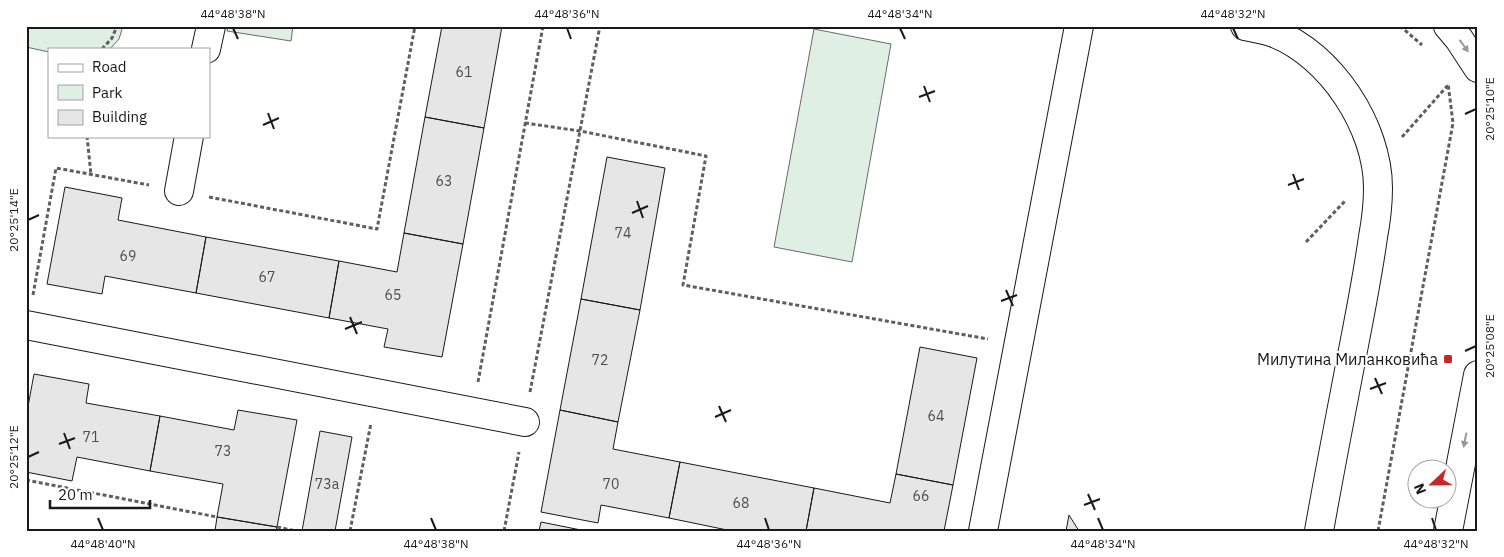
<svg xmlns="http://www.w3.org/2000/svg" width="1504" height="557" viewBox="0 0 1504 557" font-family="'IBM Plex Sans',sans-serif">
<rect width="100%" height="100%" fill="#fff"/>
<path fill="#e0efe3" stroke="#6a6a6a" d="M26 26H123L119 39 110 49H49V52L26 47Z
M228 26H293L291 41 227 31Z
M814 29 891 44 852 262 774 247Z"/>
<path fill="#e6e6e6" stroke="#1a1a1a" d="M442 26H502L484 128 425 117Z
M425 117 484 128 463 244 404 233Z
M607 157 665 168 640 310 581 299Z
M65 187 122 198 118 220 206 237 196 293 105 276 102 294 47 284Z
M404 233 463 244 442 357 384 347 388 329 329 318 339 261 397 272Z
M206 237 339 261 329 318 196 293Z
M581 299 640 310 618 422 560 410Z
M920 347 977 358 953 485 896 474Z
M34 374 89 384 86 403 160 416 150 471 77 457 72 481 26 472V417Z
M238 410 297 420 277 527 217 517 223 484 150 471 160 416 234 430Z
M560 410 618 422 613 449 680 462 669 518 601 505 598 523 541 512Z
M320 431 352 437 335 531H302Z
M680 462 814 488 806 531H732L669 518Z
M896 474 953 485 944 531H806L814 488 890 503Z
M1069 515 1079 531H1066Z
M217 517 277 527 276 531H215Z
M541 522 586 531H539Z"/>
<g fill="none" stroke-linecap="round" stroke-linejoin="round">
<defs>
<path id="minor" d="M1245 26C1254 28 1265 30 1274 33 1331 55 1378 127 1378 188 1378 204 1376 221 1373 237 1368 273 1361 309 1354 345 1342 407 1330 469 1319 531
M1448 26 1459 39 1478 68
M206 49 211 26
M179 191 189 136
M26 325 525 422
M983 531 1079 26
M1448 531 1478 375"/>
</defs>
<use href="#minor" stroke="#1a1a1a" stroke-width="30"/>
<path stroke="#5f5f5f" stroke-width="3" stroke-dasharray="4 2.5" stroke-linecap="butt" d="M1400 26 1422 45
M102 49 112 38 117 26
M525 123 580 131 706 156 683 285 988 339
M87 136 91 175
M1402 137 1449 84
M209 197 377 229 415 26
M1306 242 1346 200
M33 295 56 168 149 185
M478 382 543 26
M530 392 600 26
M26 480 217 517
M277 527 296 531
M350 531 371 423
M504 531 519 452
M1378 531 1453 123 1448 83"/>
<use href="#minor" stroke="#fff" stroke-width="28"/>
</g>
<defs><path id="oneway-solid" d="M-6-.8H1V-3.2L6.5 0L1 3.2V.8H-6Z" transform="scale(1.25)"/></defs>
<g fill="#989898">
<use href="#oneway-solid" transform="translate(1464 46) rotate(54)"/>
<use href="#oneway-solid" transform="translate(1465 440) rotate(101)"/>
</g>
<path fill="none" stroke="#1a1a1a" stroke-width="2" d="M233 28 238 39M567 28 571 39M900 28 905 39M1233 28 1238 39M924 86 930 102M919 97 935 91M268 113 274 129M1465 114 1476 109M263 125 279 118M1293 174 1299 190M1288 185 1304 179M637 201 643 218M632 213 648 206M28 220 39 215M1006 290 1013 306M1001 301 1017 295M350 317 357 334M345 329 362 322M1465 351 1476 346M1375 378 1382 394M1370 389 1386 383M719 406 726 422M715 417 731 410M64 433 70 449M59 444 75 438M28 457 39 452M1088 494 1095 510M1084 505 1100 499M98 518 103 530M431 518 436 530M765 518 769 530M1098 518 1103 530M1432 518 1436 530"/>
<rect fill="#c62828" stroke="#fff" stroke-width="2" x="1443" y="354" width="10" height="10" rx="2.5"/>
<g text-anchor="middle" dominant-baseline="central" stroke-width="4" stroke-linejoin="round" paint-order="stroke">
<g font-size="14" fill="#4d4d4d">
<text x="464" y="72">61</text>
<text x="444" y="181">63</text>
<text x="623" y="233">74</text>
<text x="128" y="256">69</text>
<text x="267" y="277">67</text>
<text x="393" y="295">65</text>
<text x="600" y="360">72</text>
<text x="936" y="416">64</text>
<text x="91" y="437">71</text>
<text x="223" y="451">73</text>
<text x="327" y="484">73a</text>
<text x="611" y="484">70</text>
<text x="921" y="496">66</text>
<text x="741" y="503">68</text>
</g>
<g font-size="16" fill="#1a1a1a" stroke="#fff" text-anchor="end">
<text x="1438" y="359">Милутина Миланковића</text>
</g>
</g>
<rect width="1504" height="557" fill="none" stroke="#ffffff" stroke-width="55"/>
<rect x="48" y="48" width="162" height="90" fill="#ffffff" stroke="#a3a3a3"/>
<rect x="58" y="64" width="25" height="8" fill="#ffffff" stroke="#a3a3a3"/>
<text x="92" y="72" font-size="15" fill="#1a1a1a">Road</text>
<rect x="58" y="85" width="25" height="15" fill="#e0efe3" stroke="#a3a3a3"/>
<text x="92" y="98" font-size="15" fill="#1a1a1a">Park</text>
<rect x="58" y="110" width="25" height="15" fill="#e6e6e6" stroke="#a3a3a3"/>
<text x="92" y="122" font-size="15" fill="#1a1a1a">Building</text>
<g transform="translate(1432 484) rotate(248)"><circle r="24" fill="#ffffff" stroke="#a3a3a3"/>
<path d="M0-4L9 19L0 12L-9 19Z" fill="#c62828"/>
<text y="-8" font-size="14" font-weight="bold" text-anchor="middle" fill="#1a1a1a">N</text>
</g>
<path d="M50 500v8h100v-8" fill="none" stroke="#1a1a1a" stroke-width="2.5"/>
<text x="58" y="500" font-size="15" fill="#1a1a1a" stroke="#ffffff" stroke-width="4" paint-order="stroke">20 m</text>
<rect x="28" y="28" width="1448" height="502" fill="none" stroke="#1a1a1a" stroke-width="2"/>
<g font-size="12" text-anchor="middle" fill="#1a1a1a">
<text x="233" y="18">44°48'38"N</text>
<text x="567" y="18">44°48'36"N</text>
<text x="900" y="18">44°48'34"N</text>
<text x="1233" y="18">44°48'32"N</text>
<text transform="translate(1490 109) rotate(-90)" y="4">20°25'10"E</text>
<text transform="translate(14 220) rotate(-90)" y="4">20°25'14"E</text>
<text transform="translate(1490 346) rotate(-90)" y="4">20°25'08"E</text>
<text transform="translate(14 457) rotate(-90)" y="4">20°25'12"E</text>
<text x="103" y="548">44°48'40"N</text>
<text x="436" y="548">44°48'38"N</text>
<text x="769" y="548">44°48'36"N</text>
<text x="1103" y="548">44°48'34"N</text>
<text x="1436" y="548">44°48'32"N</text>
</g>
</svg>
